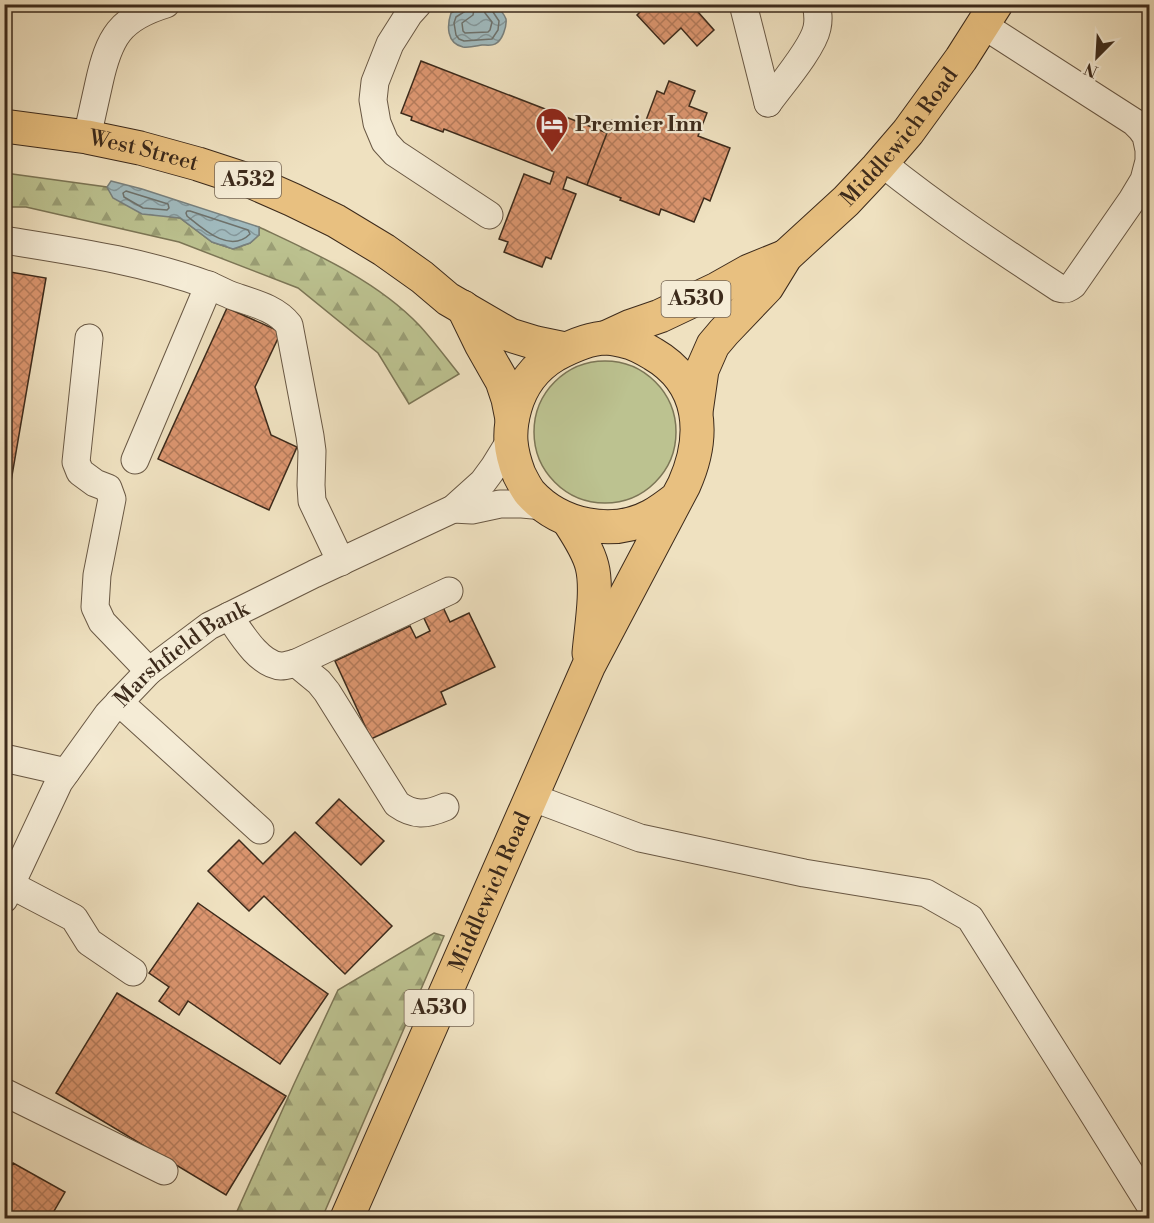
<svg xmlns="http://www.w3.org/2000/svg" width="1154" height="1223" viewBox="0 0 1154 1223" font-family="'Libre Bodoni',serif">
<defs>
<pattern id="forest-firs" width="22" height="20" patternUnits="userSpaceOnUse" patternTransform="scale(1.5)"><rect width="22" height="20" fill="#bcc290"/><path d="M5 1l3.5 6h-7zM16 11l3.5 6h-7z" fill="#9a9e75"/></pattern>
<pattern id="water-waves" width="16" height="10" patternUnits="userSpaceOnUse" patternTransform="scale(1.5)"><rect width="16" height="10" fill="#a0babe"/><path d="M0 5q4-4 8 0t8 0" fill="none" stroke="#84979a"/></pattern>
<pattern id="building-cross-hatch" width="8" height="8" patternUnits="userSpaceOnUse" patternTransform="scale(1.5)"><rect width="8" height="8" fill="#dc9670"/><path d="M0 0l8 8M0 8l8-8" fill="none" stroke="#b47b5b"/></pattern>
</defs>
<rect width="100%" height="100%" fill="#efe1c0"/>
<filter id="stains"><feTurbulence type="fractalNoise" baseFrequency=".00333" numOctaves="4"/><feColorMatrix values="0 0 0 0 .2 0 0 0 0 .09 0 0 0 0 .02 0 0 0 .5 -.17"/></filter>
<radialGradient id="worn" r=".72"><stop offset=".6" stop-color="#630" stop-opacity="0"/><stop offset="1" stop-color="#630" stop-opacity=".3"/></radialGradient>
<path fill="#bcc290" stroke="#7c7656" stroke-width="1.5" d="M534 432a71 71 0 1 1 142 0a71 71 0 1 1-142 0Z"/>
<path fill="url(#forest-firs)" stroke="#7c7656" stroke-width="1.5" d="M5 173 107 187 114 198 162 215 180 218 212 242 233 249 250 243 259 235V227C314 253 376 280 419 325 433 340 446 358 459 374L409 404 378 353 298 288 179 242 26 207H5Z
M434 933 444 936 322 1218H234L294 1084 338 990Z"/>
<path fill="url(#water-waves)" stroke="#78807d" stroke-width="1.5" d="M465 5H494C498 8 504 13 506 19 507 27 502 41 495 44 492 46 486 45 482 45 476 46 469 48 463 47 446 43 447 25 451 13Z
M111 181 142 189 259 227V235L250 243 233 249 212 242 180 218 142 214 113 198 107 187Z"/>
<g fill="none" stroke-linecap="round" stroke-linejoin="round">
<path stroke="#6e726c" stroke-width="1.5" d="M468 4 467 10 456 17 454 23 456 35 459 39 464 41 492 39 498 30 499 21 491 9V4
M475 4 473 15 462 23 463 31 465 33 488 32 490 30 492 22 485 13 483 4
M126 191 168 204 169 208 167 210 143 208 124 197 123 193Z
M187 211H190L248 230 250 234C230 254 203 229 187 216L186 213Z"/>
</g>
<path fill="url(#building-cross-hatch)" stroke="#3c2a1b" stroke-width="1.5" d="M648 4H660L665 10 671 4H691L714 30 697 46 681 28 664 44 637 15Z
M421 61 607 133 587 185 567 177 563 189 576 194 551 259 546 257 542 267 504 252 508 242 499 239 524 174 550 184 554 172 444 129 443 132 411 120 412 117 401 113Z
M669 81 695 91 689 106 707 113 698 136 730 148 710 201 704 198 694 222 661 209 659 215 620 200 621 198 587 185 612 120 642 131 657 91 664 94Z
M4 271 46 278 4 522Z
M227 308 281 332 255 387 271 435 297 447 269 510 158 459Z
M442 605 450 622 469 613 495 667 441 692 446 704 371 739 335 661 410 626 416 638 430 631 422 614Z
M339 799 384 841 361 865 316 823Z
M295 832 392 926 345 974 264 896 249 911 208 871 239 840 263 864Z
M198 903 328 994 280 1064 188 1001 179 1015 159 1001 169 987 149 973Z
M117 993 286 1096 226 1195 56 1093Z
M13 1163 65 1192 50 1218H4V1179Z"/>
<g fill="none" stroke-linecap="round" stroke-linejoin="round">
<defs>
<g id="minor">
<path d="M418 4 409 14 390 44 375 82 373 100 377 123 385 142 395 153 489 215"/>
<path d="M743 4 768 103"/>
<path d="M768 103C781 85 813 48 817 28 819 19 818 13 816 4"/>
<path d="M87 137C91 119 95 101 99 83 109 37 120 18 166 4"/>
<path d="M882 163C938 208 998 248 1059 288 1065 290 1068 289 1073 285L1132 200 1144 180 1149 161V150L1146 136 1141 129 1134 122 983 25"/>
<path d="M4 240C72 251 143 261 208 285 216 288 225 293 233 296 253 303 276 308 289 325L310 436 312 451 311 485 312 501 341 562"/>
<path d="M89 338 76 462 80 472 95 483 108 488 112 499 97 575 95 607 102 622 149 671"/>
<path d="M135 460 209 285"/>
<path d="M453 509 472 510 500 504H522L544 506"/>
<path d="M229 616C240 632 259 665 281 666 286 666 291 664 296 663L449 591"/>
<path d="M296 663 319 682 327 692 397 804C414 816 426 815 445 807"/>
<path d="M119 702 260 830"/>
<path d="M4 758 66 772"/>
<path d="M531 797 640 838 804 873 926 893 970 918 1089 1107 1150 1205"/>
<path d="M11 885 74 918 89 942 133 972"/>
<path id="s1" d="M4 899 59 782 108 714 149 671 209 626 314 574 453 509 483 482 494 467 510 441"/>
<path d="M4 1092 164 1171"/>
</g>
<g id="major">
<path id="s2" d="M4 126 87 137 140 148 198 164 250 181 293 200 336 221 384 250 422 277 448 299 510 335 536 343 565 349"/>
<path d="M463 307 481 344 502 381 508 399 512 419"/>
</g>
<g id="highway">
<path d="M605 338 631 326 660 316 717 289 749 271 786 256"/>
<path id="s3" d="M696 412 702 370 713 345 724 332 767 287 786 256 846 201 877 168 908 132 961 59 996 4"/>
<path d="M568 520C577 534 588 550 592 566 598 589 591 629 589 653"/>
<path id="s4" d="M347 1218 589 665 684 485C706 436 703 383 653 354 645 349 634 343 624 341 619 340 612 338 606 338 589 338 570 347 555 355 535 367 521 386 515 408 508 433 510 450 519 474 522 480 526 488 530 493 560 526 612 537 651 516 660 511 668 505 677 498"/>
</g>
</defs>
<use href="#minor" stroke="#695844" stroke-width="29"/>
<use href="#major" stroke="#3c2a1b" stroke-width="35"/>
<use href="#highway" stroke="#3c2a1b" stroke-width="35"/>
<use href="#minor" stroke="#f5ecd6" stroke-width="27"/>
<use href="#major" stroke="#e8c080" stroke-width="33"/>
<use href="#highway" stroke="#e8c080" stroke-width="33"/>
</g>
<defs>
<symbol id="hotel-pin" viewBox="-11 -11 22 30"><path d="M0 17L-7.5 6A9.5 9.5 0 1 1 7.5 6Z" fill="#8f2418" stroke="#f5ecd6"/><path d="M-6-4.5h1.5V1H6V5H4.5V3h-9V5H-6ZM-4 0a1.8 1.8 0 1 1 3.6 0ZM.5 0V-2.5h3Q6-2.5 6 0Z" fill="#fff"/></symbol>
</defs>
<g fill-rule="evenodd">
<use href="#hotel-pin" x="533" y="105" width="38" height="52"/>
</g>
<g text-anchor="middle" dominant-baseline="central" stroke-width="4.5" stroke-linejoin="round" paint-order="stroke">
<g fill="#f5ecd6" stroke="#746453" stroke-width="1.5">
<rect x="215" y="162" width="66" height="36" rx="4.5"/>
<rect x="661.5" y="281" width="69" height="36" rx="4.5"/>
<rect x="404.5" y="990" width="69" height="36" rx="4.5"/>
</g>
<g font-size="21" font-weight="bold" fill="#3c2a1b">
<text x="248" y="180">A532</text>
<text x="696" y="299">A530</text>
<text x="439" y="1008">A530</text>
</g>
<g font-size="22" font-weight="bold" fill="#3c2a1b" stroke="#f5ecd6" text-anchor="start">
<text x="575" y="124">Premier Inn</text>
</g>
<g font-size="22" fill="#3c2a1b" stroke="#f5ecd6">
<text stroke="none"><textPath href="#s3" startOffset="350">Middlewich Road</textPath></text>
<text stroke="none"><textPath href="#s2" startOffset="142">West Street</textPath></text>
<text stroke="none"><textPath href="#s1" startOffset="309">Marshfield Bank</textPath></text>
<text stroke="none"><textPath href="#s4" startOffset="356">Middlewich Road</textPath></text>
</g>
</g>
<rect width="1154" height="1223" fill="none" stroke="#efe1c0" stroke-width="24"/>
<rect x="6" y="6" width="1142" height="1211" fill="none" stroke="#3c2a1b" stroke-width="3"/>
<rect x="12" y="12" width="1130" height="1199" fill="none" stroke="#3c2a1b" stroke-width="1.5"/>
<g transform="translate(1097 57) rotate(204)" stroke="#f5ecd6" stroke-width="4.5" paint-order="stroke">
<path d="M0-4.5L10 22L0 15L-10 22Z" fill="#3c2a1b"/>
<text y="-9" font-size="16" font-weight="bold" text-anchor="middle" fill="#3c2a1b">N</text>
</g>
<rect width="100%" height="100%" filter="url(#stains)"/>
<rect width="100%" height="100%" fill="url(#worn)"/>
</svg>
